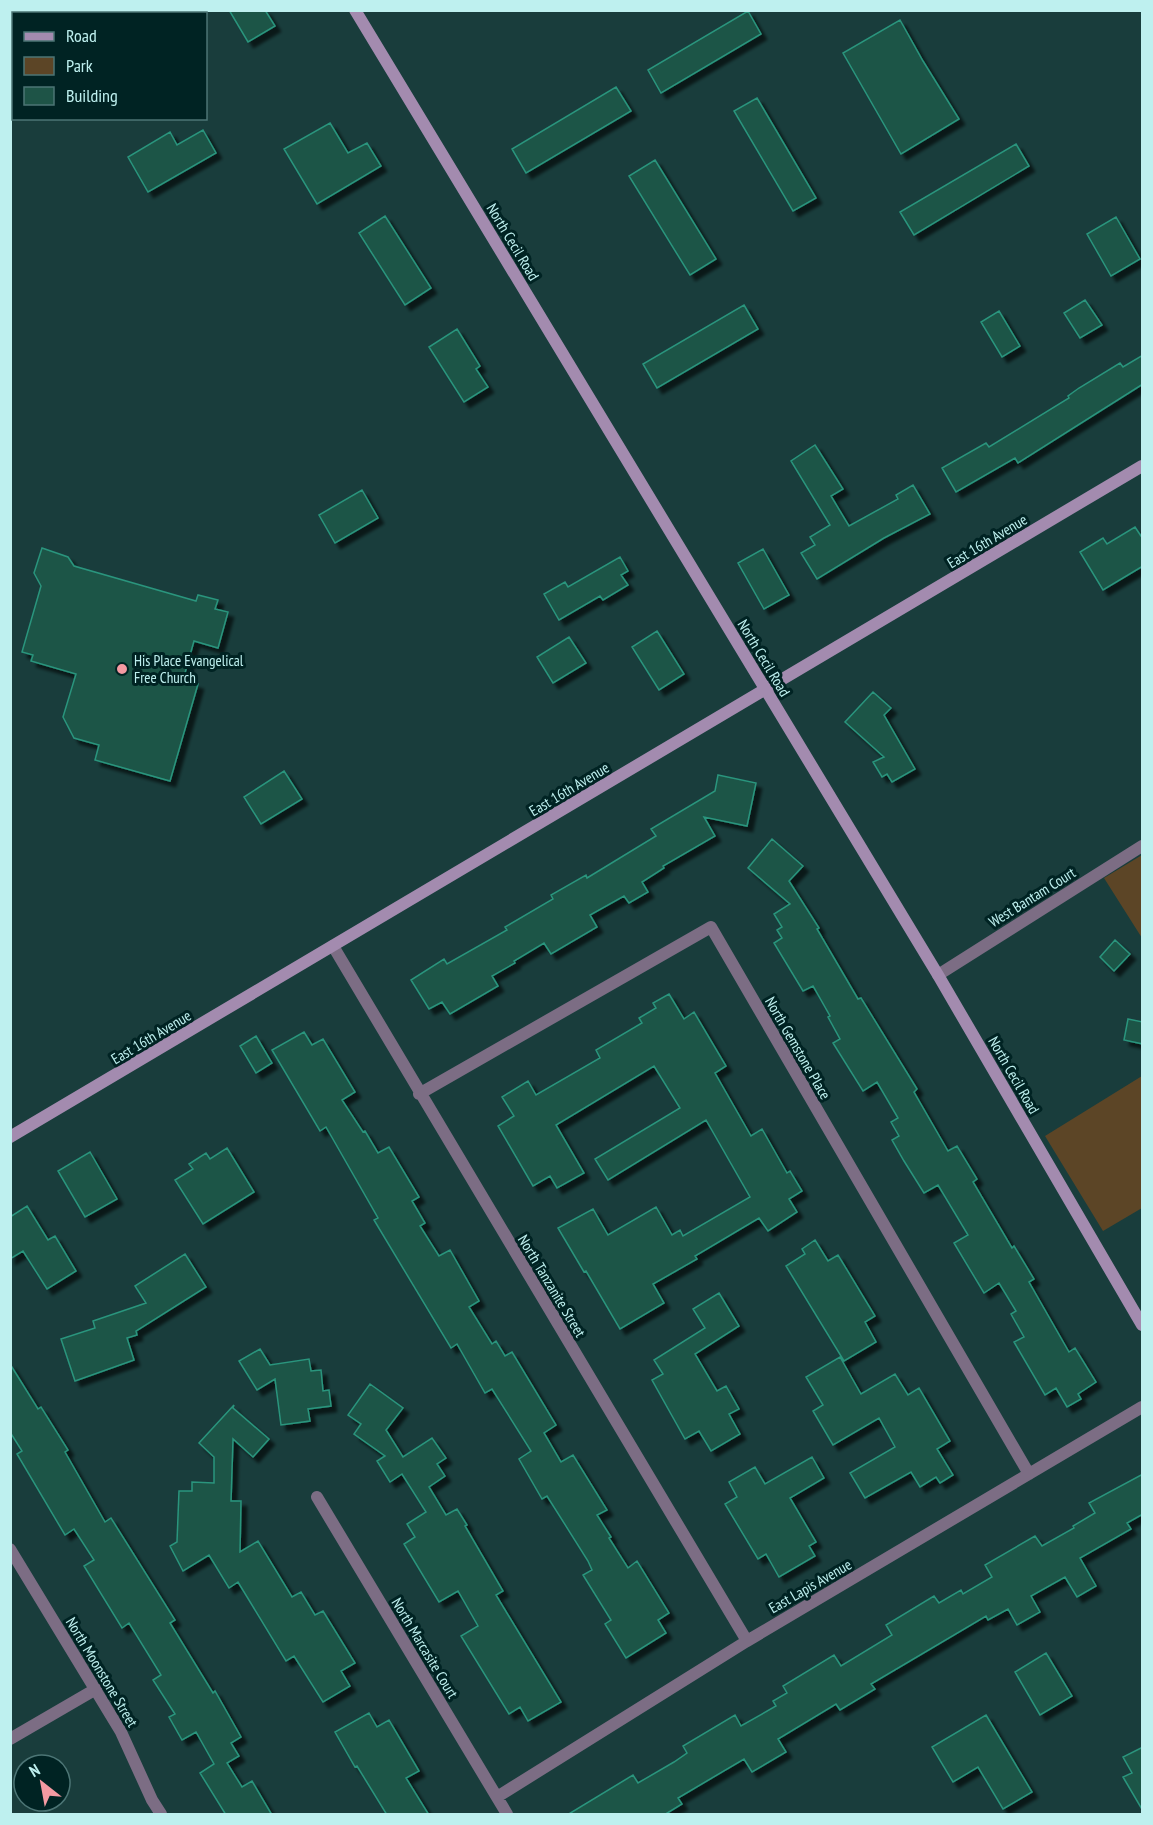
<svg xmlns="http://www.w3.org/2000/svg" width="1153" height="1825" viewBox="0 0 1153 1825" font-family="'PT Sans Narrow',sans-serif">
<defs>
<filter id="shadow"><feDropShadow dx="5.5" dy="5.5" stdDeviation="1.5" flood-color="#0009"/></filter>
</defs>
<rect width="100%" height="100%" fill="#193d3c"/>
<path fill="#5c4526" d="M1142 855V938L1104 878Z
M1142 1076V1208L1103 1231 1045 1136Z"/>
<path fill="#1e5447" stroke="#2a957d" stroke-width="1.5" filter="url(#shadow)" d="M229 10H265L275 26 248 42Z
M748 11 761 34 661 93 648 70Z
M900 20 923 61 959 119 901 154 843 53Z
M616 87 631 111 526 173 512 149Z
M757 98 816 198 793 211 734 111Z
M330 123 348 153 367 143 381 166 317 204 284 149Z
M203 130 216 153 148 192 128 157 170 132 177 145Z
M1016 144 1029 166 914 235 900 212Z
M655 160 716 259 690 275 629 176Z
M385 216 431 288 405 305 359 233Z
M1116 217 1140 259 1111 276 1087 234Z
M1085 300 1102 325 1080 338 1064 313Z
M744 305 758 329 657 388 643 364Z
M999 311 1020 346 1002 357 981 322Z
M457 329 480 366 476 369 488 387 464 402 429 347Z
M1143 355V384L1018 463 1015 458 956 492 942 468 986 443 989 447 1069 398 1068 396 1079 388 1120 363 1123 367Z
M815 445 843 489 831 496 849 526 898 499 896 495 913 485 930 514 884 538 817 579 801 553 815 545 810 537 830 525 791 461Z
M362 490 378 518 335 543 319 515Z
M1135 527 1143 539V566L1103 590 1080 552 1103 538 1107 544Z
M42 548 68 557 74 566 196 601 198 595 218 600 215 609 228 612 218 648 194 641 183 680 198 684 170 781 95 760 99 745 74 738 63 717 76 674 31 661 33 655 22 652 41 586 34 573Z
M763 549 789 595 764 609 738 563Z
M620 557 628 571 621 575 628 585 603 600 600 596 559 620 544 594 565 582 568 587Z
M657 631 684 674 659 690 632 647Z
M569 637 586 663 553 683 537 657Z
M873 692 891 708 884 715 915 769 892 782 887 774 882 777 873 762 884 757 845 722Z
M284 771 302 799 261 824 244 797Z
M718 775 756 783 747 826 704 817 715 836 663 866 664 868 642 882 648 892 629 903 624 896 590 915 597 927 551 954 544 943 514 961 515 963 492 976 498 986 450 1014 442 1002 429 1009 411 980 444 959 447 964 507 930 505 927 553 899 551 895 586 875 587 878 656 836 651 829 715 791Z
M772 839 803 866 789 881 819 928 817 929 858 999 861 998 917 1089 914 1092 948 1151 957 1146 977 1179 973 1182 1012 1248 1014 1246 1034 1279 1029 1282 1069 1352 1075 1348 1096 1382 1078 1394 1081 1399 1067 1407 1056 1388 1045 1395 1014 1342 1024 1337 1011 1314 1016 1311 999 1283 984 1293 954 1243 968 1235 938 1185 924 1193 904 1161 892 1140 899 1136 891 1122 898 1118 877 1082 863 1091 833 1043 840 1039 828 1017 830 1016 813 986 803 991 774 943 782 938 777 930 782 927 774 914 790 904 748 868Z
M1115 940 1130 954 1114 971 1100 957Z
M669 994 684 1019 694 1012 726 1066 715 1073 751 1136 762 1129 787 1173 790 1171 802 1191 789 1199 797 1212 768 1231 759 1218 695 1256 697 1259 653 1284 664 1303 620 1329 586 1271 584 1272 558 1228 593 1209 608 1235 656 1207 672 1235 680 1230 683 1236 750 1197 706 1120 608 1180 595 1159 680 1108 654 1066 556 1125 584 1173 557 1188 550 1176 533 1186 498 1126 514 1116 502 1097 528 1081 536 1095 600 1058 596 1050 642 1023 639 1018 656 1008 653 1003Z
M1128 1019 1143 1022V1044L1124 1040Z
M304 1032 312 1045 323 1039 355 1092 342 1100 363 1132 365 1131 378 1153 389 1147 419 1197 412 1201 425 1223 420 1226 439 1256 450 1250 479 1301 469 1307 492 1344 496 1341 505 1356 512 1352 556 1425 544 1433 561 1462 573 1455 607 1510 597 1515 611 1537 609 1538 628 1568 637 1561 669 1613 658 1620 666 1633 626 1658 605 1624 611 1620 583 1575 592 1570 588 1561 547 1496 542 1499 519 1459 531 1451 492 1389 485 1393 457 1344 451 1348 374 1220 378 1218 326 1127 320 1131 272 1050Z
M256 1036 272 1063 256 1073 240 1046Z
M227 1148 254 1192 203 1224 175 1180 193 1169 189 1164 206 1153 210 1159Z
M90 1152 117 1199 85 1217 58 1171Z
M27 1206 48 1240 55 1236 76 1271 47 1289 23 1251 10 1259V1217Z
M815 1240 828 1261 838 1255 875 1316 865 1322 876 1342 844 1361 786 1266 805 1254 802 1249Z
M185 1254 206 1287 136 1331 137 1335 127 1338 134 1360 75 1381 61 1339 95 1328 93 1321 146 1303 135 1286Z
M719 1293 739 1326 695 1354 717 1391 726 1386 739 1409 729 1414 740 1434 711 1451 699 1431 685 1439 652 1380 663 1374 654 1360 705 1328 693 1309Z
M260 1349 270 1365 309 1359 311 1371 321 1370 323 1391 329 1390 331 1406 308 1409 310 1421 281 1425 275 1379 257 1390 239 1361Z
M840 1357 861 1394 895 1374 908 1395 919 1388 950 1441 937 1449 953 1475 940 1483 936 1477 920 1487 911 1472 865 1498 850 1473 895 1447 879 1418 833 1445 813 1411 823 1405 806 1377Z
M10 1364 38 1409 41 1407 68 1450 65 1452 105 1522 111 1518 175 1620 170 1623 213 1693 215 1691 241 1737 231 1743 239 1756 227 1763 242 1787 252 1781 272 1815H226L200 1773 214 1764 196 1732 182 1740 169 1717 175 1714 153 1680 161 1675 129 1623 122 1628 84 1566 94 1560 74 1529 65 1535 17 1454 22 1451 10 1432Z
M370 1384 403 1408 386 1430 403 1457 432 1438 446 1458 437 1464 445 1476 429 1487 446 1515 457 1509 467 1525 465 1526 503 1591 496 1595 561 1702 528 1721 520 1707 509 1714 461 1636 478 1626 458 1591 439 1602 404 1544 415 1537 407 1524 426 1512 402 1474 390 1482 377 1461 385 1456 354 1434 361 1424 348 1415Z
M234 1405 233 1408 269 1439 253 1457 233 1439 231 1501H241L240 1552 258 1541 292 1597 301 1592 315 1615 323 1611 355 1663 341 1671 350 1686 323 1702 294 1656 286 1661 238 1582 229 1588 209 1555 183 1571 170 1546 177 1542 179 1491H192V1482L214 1483V1457L199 1443Z
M812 1457 824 1478 790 1498 816 1542 809 1546 815 1556 779 1577 766 1554 758 1559 725 1504 737 1497 729 1482 755 1467 765 1484Z
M1143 1474V1514L1127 1523 1131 1529 1080 1558 1096 1586 1077 1597 1065 1577 1031 1596 1040 1612 1017 1625 1008 1609 988 1620 986 1616 871 1684 875 1689 840 1710 836 1704 778 1739 786 1752 752 1772 744 1759 678 1798 682 1804 664 1815H567L633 1775 638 1783 674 1762 687 1753 683 1746 735 1715 741 1726 776 1706 773 1701 787 1693 783 1686 834 1655 841 1666 892 1635 886 1625 934 1596 939 1603 961 1590 963 1594 992 1577 985 1565 1035 1536 1042 1546 1074 1528 1073 1526 1095 1513 1089 1503Z
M1046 1653 1072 1696 1040 1715 1015 1672Z
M369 1713 377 1727 389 1720 419 1771 406 1778 429 1815H387L357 1766 355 1767 335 1732Z
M986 1715 1032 1792 1003 1809 978 1767 953 1782 932 1747Z
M1143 1747V1811L1123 1777 1132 1773 1123 1757Z"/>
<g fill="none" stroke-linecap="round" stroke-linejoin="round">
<path stroke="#7c6d84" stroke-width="12" d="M333 946 747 1641
M938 975 1142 846
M419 1094 711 927 1029 1474
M317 1497 507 1814
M10 1549 121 1732 152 1800 161 1814
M10 1739 96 1689
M497 1797 747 1641 1142 1407"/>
<path stroke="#a38baf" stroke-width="12" d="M355 10 938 975 1142 1325
M10 1137 1142 466"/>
</g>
<circle fill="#f49aa2" stroke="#002323" stroke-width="2" cx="122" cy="669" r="6"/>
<g text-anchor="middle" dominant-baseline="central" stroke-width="6" stroke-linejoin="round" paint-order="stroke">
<g font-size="15" fill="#bef0ef" stroke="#002323">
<text transform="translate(513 242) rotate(59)">North Cecil Road</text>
<text transform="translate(987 541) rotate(-31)">East 16th Avenue</text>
<text transform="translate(764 658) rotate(59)">North Cecil Road</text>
<text transform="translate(569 789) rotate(-31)">East 16th Avenue</text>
<text transform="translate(1032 897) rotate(-32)">West Bantam Court</text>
<text transform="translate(151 1037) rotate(-31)">East 16th Avenue</text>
<text transform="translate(798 1048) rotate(60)">North Gemstone Place</text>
<text transform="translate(1014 1075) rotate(60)">North Cecil Road</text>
<text transform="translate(552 1286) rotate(59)">North Tanzanite Street</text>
<text transform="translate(810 1586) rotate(-30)">East Lapis Avenue</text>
<text transform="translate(425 1648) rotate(59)">North Marcasite Court</text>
<text transform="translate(102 1672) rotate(59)">North Moonstone Street</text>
</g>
<g font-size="15" fill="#bef0ef" stroke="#002323" text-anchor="start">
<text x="134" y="660">His Place Evangelical<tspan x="134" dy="17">Free Church</tspan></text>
</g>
</g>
<rect width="1153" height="1825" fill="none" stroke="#bef0ef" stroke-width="24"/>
<rect x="12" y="12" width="195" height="108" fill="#002323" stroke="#4c7575" stroke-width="1.5"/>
<rect x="24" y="32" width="30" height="9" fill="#a38baf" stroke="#4c7575" stroke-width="1.5"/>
<text x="66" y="42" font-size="18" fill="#bef0ef">Road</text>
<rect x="24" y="57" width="30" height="18" fill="#5c4526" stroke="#4c7575" stroke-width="1.5"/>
<text x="66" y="72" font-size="18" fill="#bef0ef">Park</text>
<rect x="24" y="87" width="30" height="18" fill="#1e5447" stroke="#4c7575" stroke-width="1.5"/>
<text x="66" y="102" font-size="18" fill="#bef0ef">Building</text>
<g transform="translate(42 1783) rotate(329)"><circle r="28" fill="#002323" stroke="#4c7575" stroke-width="1.5"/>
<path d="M0-4.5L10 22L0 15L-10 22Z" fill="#f49aa2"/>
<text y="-9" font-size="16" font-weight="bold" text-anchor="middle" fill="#bef0ef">N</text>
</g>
</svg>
